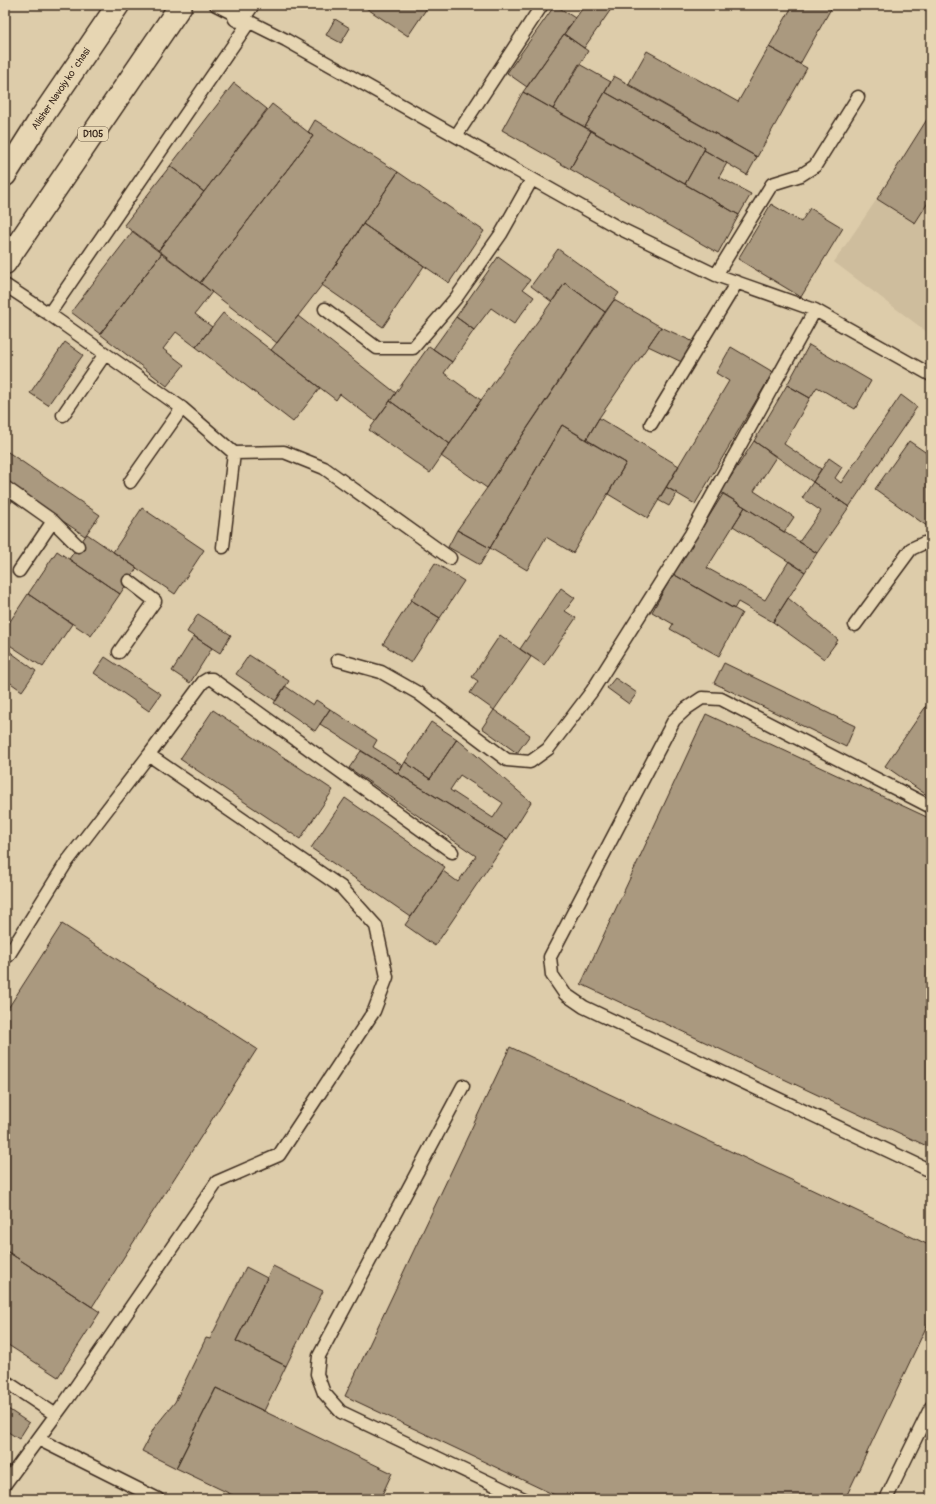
<svg xmlns="http://www.w3.org/2000/svg" width="936" height="1504" viewBox="0 0 936 1504" font-family="Pangolin,sans-serif">
<rect width="100%" height="100%" fill="#dca"/>
<filter id="ink" filterUnits="userSpaceOnUse"><feTurbulence type="fractalNoise" baseFrequency=".025" numOctaves="2"/><feDisplacementMap in="SourceGraphic" scale="8" xChannelSelector="R" yChannelSelector="G"/><feConvolveMatrix kernelMatrix="1 2 1 2 8 2 1 2 1" color-interpolation-filters="sRGB"/></filter>
<g filter="url(#ink)">
<path fill="#cebd9d" d="M931 113V335L834 262 877 199Z"/>
<path fill="#aa997f" stroke="#3b2a1e" fill-rule="evenodd" d="M368 5H429L408 36 366 8Z
M555 5 575 18 527 87 507 73Z
M585 5H614L584 48 564 34Z
M793 5H833L800 64 769 47Z
M335 19 350 28 341 43 326 35Z
M564 34 588 51 553 109 523 92Z
M769 47 807 68 757 157 628 85 647 51 738 102Z
M579 64 611 82 585 127 553 109Z
M614 76 757 157 747 175 704 150 705 148 605 92Z
M234 83 267 109 204 192 170 166Z
M523 92 591 131 570 169 502 130Z
M605 92 705 148 685 184 585 127Z
M272 104 313 136 200 283 158 251Z
M931 113V198L915 223 877 199Z
M315 120 398 172 322 285 277 343 200 283 313 136 308 132Z
M591 131 739 215 718 253 570 169Z
M704 150 727 163 719 177 751 194 739 215 685 184Z
M170 166 204 192 158 251 124 225Z
M398 172 484 231 449 283 363 224Z
M771 204 801 222 810 208 843 228 801 297 738 259Z
M363 224 424 266 383 327 322 285Z
M133 231 162 253 100 334 71 312Z
M558 249 619 293 605 312 565 283 552 302 531 286Z
M162 253 212 292 195 314 212 327 196 347 176 332 163 349 184 365 167 386 100 334Z
M498 257 530 280 523 289 534 297 514 324 491 308 474 330 456 317Z
M565 283 605 312 487 488 441 456Z
M614 300 661 327 599 418 586 440 562 425 490 548 457 530 487 488Z
M223 313 320 388 293 422 196 347Z
M298 316 396 393 375 421 340 394 336 400 271 350Z
M456 317 474 330 452 362 433 349Z
M661 327 696 343 686 364 648 346Z
M65 342 83 355 48 405 30 393Z
M809 345 871 381 855 409 817 387 810 398 787 385Z
M429 346 452 362 444 373 481 400 450 444 390 401Z
M731 347 773 372 695 504 666 487 729 381 716 373Z
M787 385 810 398 784 444 821 469 813 482 754 441Z
M901 395 917 407 849 507 813 482 829 458 842 467 835 478 841 483Z
M390 401 450 444 430 473 369 430Z
M599 418 679 466 648 518 608 494 626 463 586 440Z
M562 425 626 463 573 553 546 537 527 570 490 548Z
M754 441 776 457 754 491 794 517 784 532 721 492Z
M909 441 931 456V529L875 489Z
M5 450 100 515 85 536 5 482Z
M813 482 849 507 817 553 799 542 821 511 802 498Z
M666 487 677 493 669 506 658 500Z
M5 492 14 498 5 512Z
M723 494 745 507 707 568 765 600 789 561 805 572 773 622 738 602 734 609 673 574Z
M745 507 817 553 805 572 733 526Z
M142 508 204 550 175 594 113 552Z
M457 530 490 548 480 565 448 547Z
M87 534 137 568 120 594 69 559Z
M57 551 120 594 91 636 28 594Z
M435 563 464 581 440 618 411 600Z
M673 574 742 613 719 656 670 629 673 624 652 612Z
M561 588 575 598 565 611 576 618 544 665 520 649Z
M28 594 72 624 43 667 5 642V629Z
M788 598 838 640 824 659 773 622Z
M411 600 440 618 411 663 383 644Z
M198 614 231 635 220 653 187 632Z
M500 635 531 657 494 710 470 693 478 681 472 677Z
M194 636 212 648 190 683 172 671Z
M5 648 36 671 22 691 5 679Z
M249 655 289 681 276 701 236 674Z
M105 657 161 694 149 711 94 673Z
M724 663 855 726 846 747 714 683Z
M615 678 637 693 629 704 607 688Z
M285 686 313 705 316 700 330 709 315 731 274 703Z
M931 699V798L885 766Z
M330 709 377 740 373 747 403 766 398 774 320 724Z
M213 710 333 790 300 839 180 759Z
M494 710 530 735 517 753 482 728Z
M706 714 931 819V1148L581 984Z
M431 722 457 739 430 779 405 762Z
M457 739 531 802 507 840 398 774 405 762 430 779ZM460 775 503 803 493 818 450 790Z
M361 751 507 840 435 946 405 925 443 871 458 882 476 856 349 768Z
M345 798 445 867 411 917 311 848Z
M62 924 257 1049 92 1307 5 1250V1013Z
M510 1047 931 1246V1317L845 1499H563L345 1396Z
M5 1250 100 1312 58 1377 5 1343Z
M273 1266 323 1291 286 1366 236 1341Z
M246 1267 267 1278 236 1341 286 1366 264 1411 216 1388 176 1468 142 1451 154 1428 175 1402 206 1338 210 1339Z
M216 1388 392 1473 380 1499H241L176 1468Z
M5 1407 29 1423 19 1439 5 1430Z"/>
<g fill="none" stroke-linecap="round" stroke-linejoin="round">
<defs>
<path id="lane" d="M216 5 286 40 619 228 716 275 815 310 931 375
M456 136 542 5
M716 275 772 184 801 175 815 166 858 97
M5 285 49 314 249 22
M325 309 377 348H413L456 298 501 234 532 179
M49 314 182 408 130 482
M182 408 234 453 284 452 324 468 450 558
M63 415 105 354
M651 424 737 282
M5 487 53 521 19 571
M53 521 78 546
M223 547 234 453
M855 625 911 549 924 543 931 544
M119 652 155 601 129 581
M338 660 381 672 418 693 507 760 530 762 548 749 592 691 691 534 815 310
M149 755 203 682 208 679H212L452 852
M931 807 721 699 702 698 687 708 674 720 550 957 552 975 565 994 584 1007 931 1171
M463 1086 319 1356 317 1374 324 1393 341 1412 524 1499
M5 1381 56 1415
M38 1439 158 1499
M5 1484 66 1401 217 1182 279 1155 374 1011 387 977 376 926 341 887 149 755 66 863 8 956
M886 1499 931 1407"/>
<path id="street" d="M239 16 247 5"/>
<path id="primary" d="M5 175 41 118 118 5
M5 263 181 5"/>
</defs>
<use href="#lane" stroke="#3b2a1e" stroke-width="15"/>
<use href="#street" stroke="#3b2a1e" stroke-width="25"/>
<use href="#primary" stroke="#3b2a1e" stroke-width="25"/>
<use href="#lane" stroke="#e7d6b3" stroke-width="12"/>
<use href="#street" stroke="#e7d6b3" stroke-width="22"/>
<use href="#primary" stroke="#e7d6b3" stroke-width="22"/>
</g>
</g>
<g text-anchor="middle" dominant-baseline="central" stroke-width="3" stroke-linejoin="round" paint-order="stroke">
<rect fill="#e7d6b3" stroke="#6f5e4b" stroke-width="1" x="78" y="127" width="30" height="14" rx="3"/>
<g font-size="9" font-weight="bold" fill="#3b2a1e">
<text x="93" y="134">D105</text>
</g>
<g font-size="10" fill="#3b2a1e" stroke="#e7d6b3">
<text transform="translate(61 89) rotate(-56)">Alisher Navoiy koʻchasi</text>
</g>
</g>
<rect width="936" height="1504" fill="none" stroke="#e7d6b3" stroke-width="20"/>
<rect x="10" y="10" width="916" height="1484" fill="none" stroke="#3b2a1e" stroke-width="1.5" filter="url(#ink)"/>
</svg>
